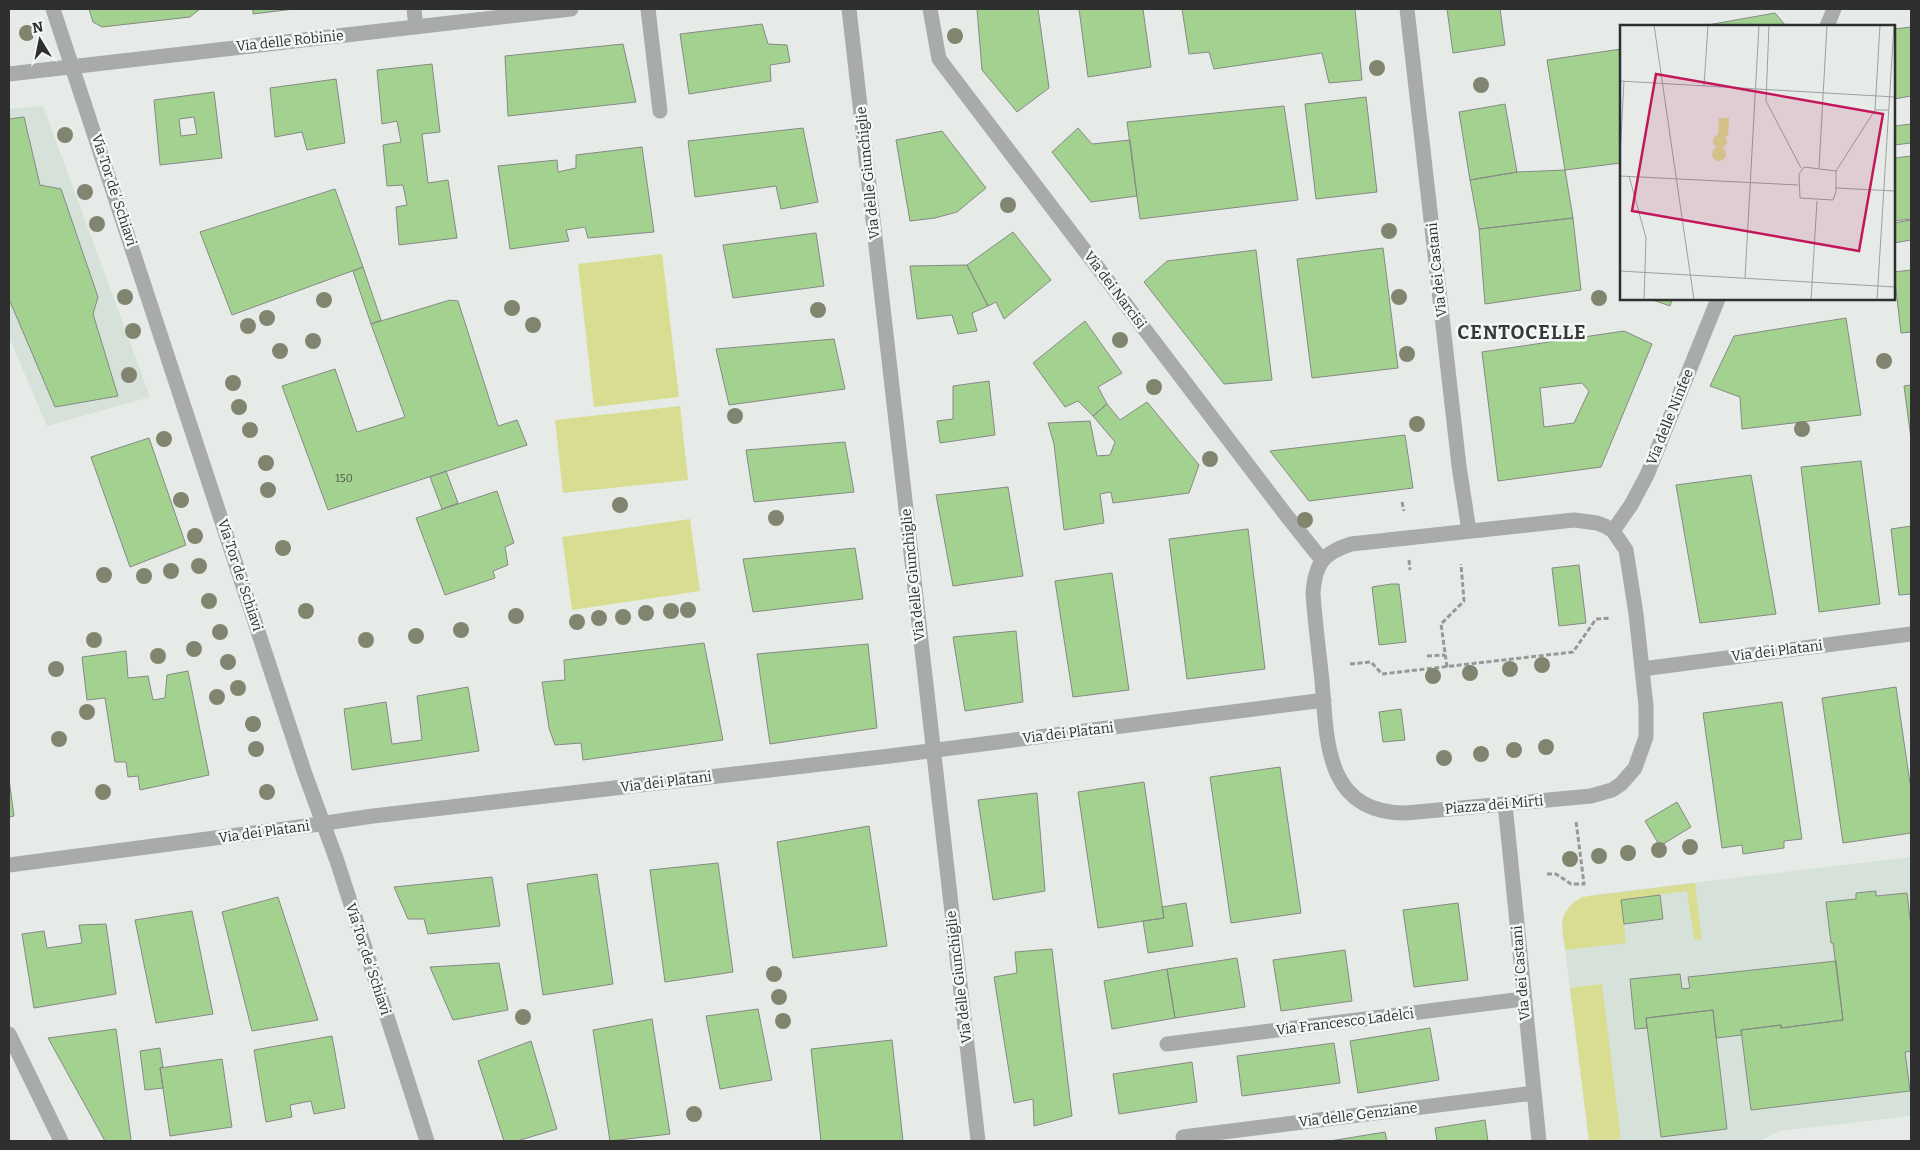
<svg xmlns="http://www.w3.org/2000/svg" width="1920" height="1150" viewBox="0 0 1920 1150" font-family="Bitter,serif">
<rect width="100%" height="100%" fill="#e6ebe8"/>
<path fill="#d6e1da" d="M43 106 150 397 47 426 9 337V109Z
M1911 857V1116L1779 1131 1760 1141H1589L1562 924 1563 916 1574 902 1591 895Z"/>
<path fill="#d8dd91" d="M662 254 679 397 594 407 578 264Z
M680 406 688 480 563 493 555 420Z
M690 519 700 591 572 610 562 537Z
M1695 883 1702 939 1694 940 1687 891 1621 900 1626 943 1565 950C1562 925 1557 912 1582 897Z
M1602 984 1621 1139 1589 1141 1570 988Z"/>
<path fill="#a3d290" stroke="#868985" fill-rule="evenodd" d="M89 9H200L190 17 102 27 93 22Z
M253 9H294L253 14Z
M977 9H1038L1049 88 1017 112 982 70Z
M1079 9H1143L1151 67 1088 77Z
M1182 9H1355L1362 80 1329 83 1322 53 1214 69 1209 52 1189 54Z
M1447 9H1500L1505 45 1453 53Z
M1775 13 1786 26H1702Z
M762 24 768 44 787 45 790 62 770 65 771 81 689 94 680 34Z
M1911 27V96L1894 99V29Z
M623 44 636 102 508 116 505 56Z
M1621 49V163L1565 170 1547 60Z
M432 64 440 132 422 134 428 183 448 180 457 238 399 245 396 207 407 205 403 185 387 186 383 145 401 142 397 121 382 124 377 70Z
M336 79 345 143 307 150 302 132 275 137 270 88Z
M214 92 222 158 160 165 154 100ZM194 117 197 134 181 136 179 119Z
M1366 97 1377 192 1316 199 1305 104Z
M1505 104 1517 172 1470 180 1459 112Z
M1284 106 1298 200 1140 219 1127 122Z
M24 117 40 185 61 189 98 297 93 314 118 396 55 407 9 299V119Z
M1911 124V143L1894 145V126Z
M803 128 818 202 781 209 776 186 695 197 688 141Z
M1078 128 1092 144 1130 140 1137 196 1091 202 1052 152Z
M942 131 986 188 957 212 935 218 910 221 896 140Z
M642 147 654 232 588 238 585 227 566 230 569 241 510 249 498 166 557 160 558 172 576 168V155Z
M1911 156V219L1894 221V158Z
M1565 170 1573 218 1479 229 1470 180 1517 172Z
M335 189 363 267 232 315 200 232Z
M1573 218 1581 290 1485 304 1479 229Z
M1911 220V240L1894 243V223Z
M1013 232 1051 280 1004 319 996 302 988 306 967 265Z
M816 233 824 286 733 298 723 245Z
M1383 248 1398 368 1312 378 1297 259Z
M1256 250 1272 380 1224 384 1144 282 1167 261Z
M967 265 988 306 972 313 977 331 958 334 952 315 917 319 910 266Z
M363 267 381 320 371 324 353 271Z
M1911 270V332L1901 333 1894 272Z
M1650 299H1672L1670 306Z
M450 300 458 301 498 426 517 420 527 445 328 510 282 386 335 369 357 432 405 417 371 324Z
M1846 318 1861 415 1742 429 1740 397 1710 386 1734 336Z
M1085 321 1122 373 1098 387 1107 404 1093 416 1078 401 1065 407 1033 363Z
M1624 331 1652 344 1601 467 1498 481 1482 352ZM1582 383 1589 391 1574 423 1544 427 1540 388Z
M834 339 845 389 729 405 716 349Z
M989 381 995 435 940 443 937 421 953 419V386Z
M1911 385V439L1904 386Z
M1147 402 1199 465 1189 493 1113 503 1111 492 1100 494 1104 523 1064 530 1054 444 1048 423 1090 421 1097 456 1110 455 1115 442 1093 416 1107 404 1120 420Z
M1405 435 1413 488 1309 501 1270 451Z
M149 438 186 545 130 567 91 457Z
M845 442 854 492 754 502 746 450Z
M1861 461 1880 604 1819 612 1801 467Z
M446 471 458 503 442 509 430 477Z
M1751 475 1776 614 1700 623 1676 485Z
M1008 487 1023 576 953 586 936 495Z
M497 491 514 543 505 547 508 565 493 571 495 578 445 595 416 518Z
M1911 526V594L1899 595 1891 529Z
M1248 529 1265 669 1187 679 1169 539Z
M855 548 863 599 753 612 743 559Z
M1579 565 1586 623 1559 626 1552 568Z
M1112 573 1129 690 1073 697 1055 581Z
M1391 584H1399L1406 642 1379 645 1372 587Z
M1016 631 1023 702 965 711 953 637Z
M704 643 723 740 583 760 581 743 555 745 549 728 542 682 565 680 564 660Z
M868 644 877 728 770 744 757 654Z
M126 651 128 678 148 676 153 700 165 698 167 675 188 671 209 775 140 790 138 776 128 777 126 762H115L105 698 87 700 82 657Z
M468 687 479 751 352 770 344 709 386 702 392 744 422 740 417 696Z
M1896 687 1911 790V833L1843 843 1822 698Z
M1782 702 1802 839 1784 841V848L1743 854 1742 845 1722 848 1703 713Z
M1401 709 1405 740 1383 742 1379 712Z
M1280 767 1301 913 1231 923 1210 777Z
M9 779 14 816 9 817Z
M1144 782 1164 918 1098 928 1078 792Z
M1037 793 1045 891 993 900 978 800Z
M1677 802 1691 827 1660 846 1645 821Z
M869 826 887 946 793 958 777 842Z
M718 863 733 972 665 982 650 870Z
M597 874 613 984 543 995 527 884Z
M492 877 500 926 428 934 424 919H408L394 887Z
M1876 891V896L1907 893 1911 928V1051L1905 1052 1910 1091 1751 1110 1741 1030 1781 1025V1028L1843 1020 1833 943H1831L1826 902 1856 899V893Z
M1660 895 1663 919 1624 924 1621 900Z
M278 897 318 1020 252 1031 222 912Z
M1186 903 1193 946 1148 953 1143 921 1164 918 1162 907Z
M1458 903 1468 980 1414 987 1403 910Z
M192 911 213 1014 156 1023 135 920Z
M106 924 116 994 34 1008 22 934 44 931 47 948 82 943 79 925Z
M1052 949 1072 1116 1034 1126 1033 1099 1014 1103 994 977 1017 973 1015 952Z
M1345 950 1352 1001 1281 1011 1273 960Z
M1237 958 1245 1007 1175 1018 1167 969Z
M1836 961 1843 1020 1781 1028V1025L1741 1030 1742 1035 1716 1038 1713 1010 1646 1018 1647 1028 1635 1029 1630 979 1680 974 1682 989 1690 988 1688 977Z
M499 963 508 1010 453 1020 430 967Z
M1167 969 1175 1018 1112 1029 1104 981Z
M758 1009 772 1080 720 1089 706 1016Z
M1713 1010 1727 1129 1661 1137 1646 1018Z
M652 1019 670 1134 610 1141 593 1030Z
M1430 1028 1439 1080 1358 1093 1350 1041Z
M116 1029 131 1140 130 1141H105L48 1038Z
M332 1036 345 1108 314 1114 311 1101 290 1105 292 1117 266 1122 254 1050Z
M892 1040 903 1141H821L811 1049Z
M531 1041 557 1129 517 1141H504L478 1061Z
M1334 1043 1340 1083 1242 1096 1237 1056Z
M160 1048 163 1067 160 1068 163 1088 145 1090 140 1051Z
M222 1059 232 1127 170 1136 160 1068Z
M1192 1062 1197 1102 1119 1114 1113 1074Z
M1485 1120 1488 1141H1437L1435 1128Z
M1385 1132 1387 1141H1330Z"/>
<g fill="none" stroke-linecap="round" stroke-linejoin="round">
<path stroke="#969997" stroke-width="3" stroke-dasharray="5 2.5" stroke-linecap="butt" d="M1402 502 1404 511
M1409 560 1410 570
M1427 656 1445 655
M1350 664 1371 662 1382 674 1573 652 1596 619 1611 618
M1447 667 1441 624 1464 601 1461 564
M1547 874H1556L1571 884H1584L1576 821"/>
<path stroke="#a9abab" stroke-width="15" d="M53 9 305 774 337 861 427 1141
M414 9 416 27
M648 9 660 111
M849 9 978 1141
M930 9 939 59 1286 515 1322 560
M1407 9 1459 466 1469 531
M1827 26 1834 9
M9 74 571 9
M1574 520 1597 523 1605 526 1613 531 1626 550 1636 614 1646 706V737L1635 768 1621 784 1612 790 1591 796 1406 813C1325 813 1327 742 1322 681 1319 652 1315 623 1313 593 1315 564 1323 553 1351 544Z
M1613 531 1631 505 1647 475 1718 299
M1642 669 1911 634
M1505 804 1539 1141
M9 865 299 827 373 816 890 756 1324 700
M9 1034 61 1141
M1167 1044 1523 999
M1183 1137 1534 1093"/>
</g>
<g fill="#818570">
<circle cx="27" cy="33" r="8"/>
<circle cx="955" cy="36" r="8"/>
<circle cx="1377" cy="68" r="8"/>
<circle cx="1481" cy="85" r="8"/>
<circle cx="65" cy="135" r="8"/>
<circle cx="85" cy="192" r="8"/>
<circle cx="1008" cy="205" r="8"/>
<circle cx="97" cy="224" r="8"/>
<circle cx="1389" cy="231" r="8"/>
<circle cx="125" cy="297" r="8"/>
<circle cx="1399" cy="297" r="8"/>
<circle cx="1599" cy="298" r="8"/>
<circle cx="324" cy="300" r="8"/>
<circle cx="512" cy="308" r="8"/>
<circle cx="818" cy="310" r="8"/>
<circle cx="267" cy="318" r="8"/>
<circle cx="533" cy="325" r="8"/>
<circle cx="248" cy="326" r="8"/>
<circle cx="133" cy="331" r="8"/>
<circle cx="1120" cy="340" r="8"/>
<circle cx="313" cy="341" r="8"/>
<circle cx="280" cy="351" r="8"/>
<circle cx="1407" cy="354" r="8"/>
<circle cx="1884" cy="361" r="8"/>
<circle cx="129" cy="375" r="8"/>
<circle cx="233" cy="383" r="8"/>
<circle cx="1154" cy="387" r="8"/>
<circle cx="239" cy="407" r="8"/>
<circle cx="735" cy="416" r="8"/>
<circle cx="1417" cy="424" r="8"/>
<circle cx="1802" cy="429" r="8"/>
<circle cx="250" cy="430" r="8"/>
<circle cx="164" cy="439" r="8"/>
<circle cx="1210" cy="459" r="8"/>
<circle cx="266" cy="463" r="8"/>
<circle cx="268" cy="490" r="8"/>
<circle cx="181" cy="500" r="8"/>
<circle cx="620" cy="505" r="8"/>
<circle cx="776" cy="518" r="8"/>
<circle cx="1305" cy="520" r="8"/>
<circle cx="195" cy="536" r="8"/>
<circle cx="283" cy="548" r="8"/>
<circle cx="199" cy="566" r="8"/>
<circle cx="171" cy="571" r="8"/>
<circle cx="104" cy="575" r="8"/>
<circle cx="144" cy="576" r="8"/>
<circle cx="209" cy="601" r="8"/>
<circle cx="688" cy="610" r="8"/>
<circle cx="306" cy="611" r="8"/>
<circle cx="671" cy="611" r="8"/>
<circle cx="646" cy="613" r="8"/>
<circle cx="516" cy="616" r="8"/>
<circle cx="623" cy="617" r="8"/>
<circle cx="599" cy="618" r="8"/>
<circle cx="577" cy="622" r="8"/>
<circle cx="461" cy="630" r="8"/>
<circle cx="220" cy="632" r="8"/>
<circle cx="416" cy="636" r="8"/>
<circle cx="94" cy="640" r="8"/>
<circle cx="366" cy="640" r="8"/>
<circle cx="194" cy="649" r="8"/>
<circle cx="158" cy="656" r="8"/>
<circle cx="228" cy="662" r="8"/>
<circle cx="1542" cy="665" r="8"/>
<circle cx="56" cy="669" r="8"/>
<circle cx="1510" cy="669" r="8"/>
<circle cx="1470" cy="673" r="8"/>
<circle cx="1433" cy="676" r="8"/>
<circle cx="238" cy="688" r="8"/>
<circle cx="217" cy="697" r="8"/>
<circle cx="87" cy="712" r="8"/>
<circle cx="253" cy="724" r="8"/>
<circle cx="59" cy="739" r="8"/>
<circle cx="1546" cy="747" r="8"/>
<circle cx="256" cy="749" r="8"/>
<circle cx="1514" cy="750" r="8"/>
<circle cx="1481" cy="754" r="8"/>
<circle cx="1444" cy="758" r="8"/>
<circle cx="103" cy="792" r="8"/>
<circle cx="267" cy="792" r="8"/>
<circle cx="1690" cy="847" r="8"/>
<circle cx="1659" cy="850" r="8"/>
<circle cx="1628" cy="853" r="8"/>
<circle cx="1599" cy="856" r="8"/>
<circle cx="1570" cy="859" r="8"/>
<circle cx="774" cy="974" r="8"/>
<circle cx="779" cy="997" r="8"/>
<circle cx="523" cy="1017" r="8"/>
<circle cx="783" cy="1021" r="8"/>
<circle cx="694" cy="1114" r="8"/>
</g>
<g text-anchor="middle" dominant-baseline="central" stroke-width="5" stroke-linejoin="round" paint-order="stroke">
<g font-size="11" fill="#4b5846">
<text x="344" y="478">150</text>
</g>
<g font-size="14" fill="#2e2f2e" stroke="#f4f8f6">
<text transform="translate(290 41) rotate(-6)">Via delle Robinie</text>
<text transform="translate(868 173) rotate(-96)">Via delle Giunchiglie</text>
<text transform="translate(114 190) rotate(72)">Via Tor de' Schiavi</text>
<text transform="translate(1437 270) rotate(-96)">Via dei Castani</text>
<text transform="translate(1115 290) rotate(53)">Via dei Narcisi</text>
<text transform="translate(1670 417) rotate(-68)">Via delle Ninfee</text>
<text transform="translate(240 575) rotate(72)">Via Tor de' Schiavi</text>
<text transform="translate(913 575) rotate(-96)">Via delle Giunchiglie</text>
<text transform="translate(1777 651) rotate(-7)">Via dei Platani</text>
<text transform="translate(1068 733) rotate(-7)">Via dei Platani</text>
<text transform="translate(666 782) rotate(-7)">Via dei Platani</text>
<text transform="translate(1494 805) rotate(-5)">Piazza dei Mirti</text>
<text transform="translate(264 832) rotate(-8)">Via dei Platani</text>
<text transform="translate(368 959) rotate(72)">Via Tor de' Schiavi</text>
<text transform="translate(1521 973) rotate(-95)">Via dei Castani</text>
<text transform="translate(959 977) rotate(-97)">Via delle Giunchiglie</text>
<text transform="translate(1345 1022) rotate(-7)">Via Francesco Ladelci</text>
<text transform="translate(1358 1115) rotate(-7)">Via delle Genziane</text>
</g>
<g font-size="19" font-weight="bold" letter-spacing="1" fill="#363938" stroke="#f4f8f6">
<text x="1522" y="332">CENTOCELLE</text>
</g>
</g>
<g transform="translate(1620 25)">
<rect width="275" height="275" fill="#e6ebe8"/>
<path d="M99 93H109L108 111 98 110ZM93 116a7 7 0 1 1 14 0a7 7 0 1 1-14 0ZM92 129a7 7 0 1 1 14 0a7 7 0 1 1-14 0Z" fill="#d8dd91"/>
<path fill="none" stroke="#9ca09e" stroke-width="1" d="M34 0 74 275M149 0 146 76 181 143M260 0 255 85H268M0 56 275 72M84 61 88 0M0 131 4 56M184 142 216 146V167L213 175 180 173 179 149ZM199 143 207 0M216 146 255 85M0 151 178 160M9 151 26 213 24 275M216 163 275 166M0 246 275 262M125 253 139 0M191 275 197 176M257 275 274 0"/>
<path fill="#c2185b" fill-opacity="0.15" stroke="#c2185b" stroke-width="2.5" d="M36 49 263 89 239 226 12 186Z"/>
<rect width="275" height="275" fill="none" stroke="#2e2f2e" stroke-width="2.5"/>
</g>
<rect width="1920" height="1150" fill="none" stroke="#2e2f2e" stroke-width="20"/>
<g transform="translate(40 40) rotate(350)" stroke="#f4f8f6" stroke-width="4" paint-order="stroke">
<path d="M0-4L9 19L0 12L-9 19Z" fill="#2e2f2e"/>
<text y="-8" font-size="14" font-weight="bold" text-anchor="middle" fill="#2e2f2e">N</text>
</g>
</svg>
